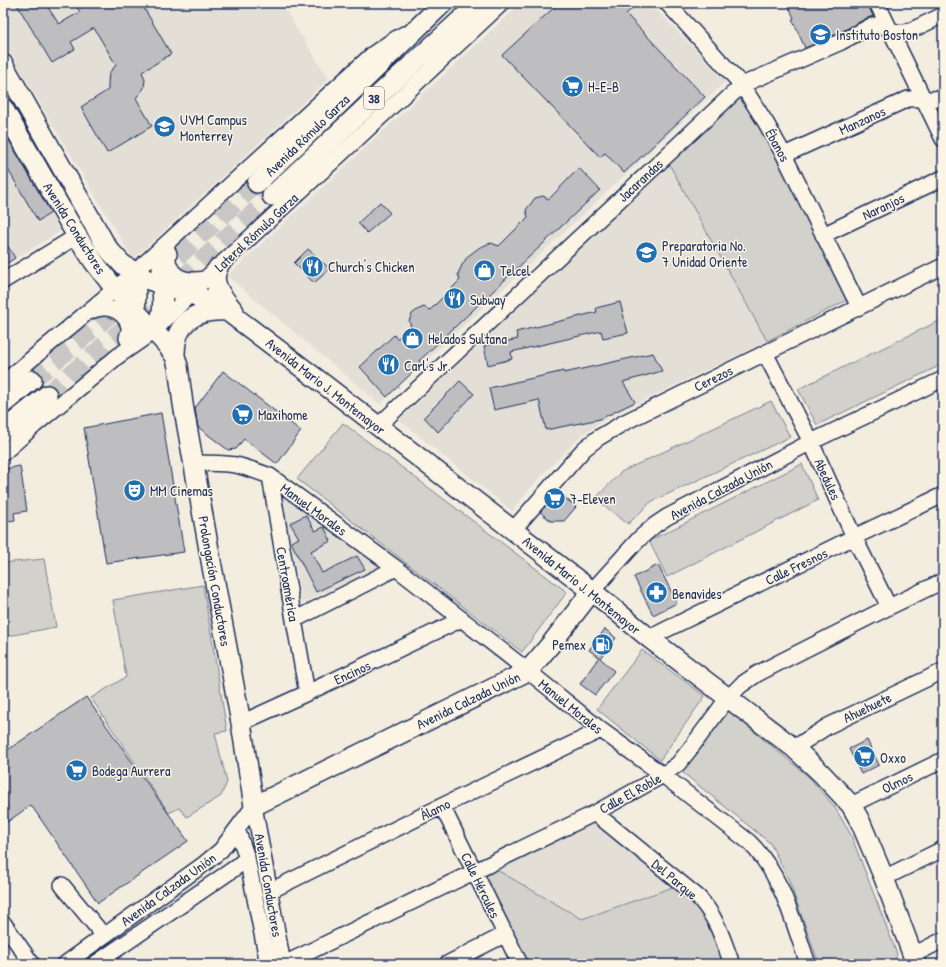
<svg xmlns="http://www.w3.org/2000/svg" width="946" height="967" viewBox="0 0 946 967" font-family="'Patrick Hand',sans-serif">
<rect width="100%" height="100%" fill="#f3ede0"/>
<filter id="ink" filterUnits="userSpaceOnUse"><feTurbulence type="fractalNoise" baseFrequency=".025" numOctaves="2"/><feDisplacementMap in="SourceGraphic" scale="8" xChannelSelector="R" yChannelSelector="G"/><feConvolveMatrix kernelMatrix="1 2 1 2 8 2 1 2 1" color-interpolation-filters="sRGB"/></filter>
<g filter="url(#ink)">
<path fill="#e3dfd6" d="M3 3H281L329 79 133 259 3 42Z
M521 3H650L726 81 380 404 227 276Z
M3 129 61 231 3 266Z
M669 164 767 341 607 418 582 435 541 476 512 511 399 420Z
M281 490 381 567 302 603Z
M593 821 676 886 582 919 497 870Z"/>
<path fill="#d3d1cc" stroke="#778095" d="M742 96 752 104 847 300 767 341 669 164 730 106Z
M943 319V364L817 425 798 389Z
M771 401 790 437 651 502 628 524 595 499 621 472Z
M343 423 567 592 522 652 297 479Z
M802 464 818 500 667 577 649 541Z
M44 559 56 627 3 637V563Z
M203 585 227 731 215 733 227 782 221 796 187 817 179 808 169 813 91 698 126 677 113 600Z
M642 650 705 696 660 760 597 709Z
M729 711 808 776 834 806 851 835 897 954 893 964H819L788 878 770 843 682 772Z
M497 870 582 919 676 886 697 900 708 920 725 964H529L485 877Z"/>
<path fill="#bebec0" stroke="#1b2f5e" d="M16 3H45L59 24 80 12 74 3H141L171 54 142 72 145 79 144 88 136 98 152 126 107 153 81 107 108 90V83L109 73 116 65 94 28 71 42 75 49 52 63Z
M559 3H639L626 14 705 97 624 173 605 153 600 157 502 55Z
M787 3H867L873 16 865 19 837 34 805 48 792 19 794 18Z
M3 130 51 213 38 221 3 161Z
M579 168 600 190 419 361 421 364 387 397 360 367 394 335 397 339 411 326 409 321 412 314 417 310 424 307 430 310 460 280 458 274 462 265 468 256 480 247 491 243 499 246 528 217 526 210 535 198 543 196 549 199Z
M380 202 390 213 367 233 358 223Z
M3 238 15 258 3 266Z
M308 249 330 269 314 283 294 263Z
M620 302 628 333 603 338 601 331 511 352 512 359 488 365 484 346 518 339 516 332 597 312 596 308Z
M653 353 662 371 623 382 635 402 600 419 546 430 539 400 494 410 489 388 564 371V373Z
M223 371 301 431 277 464 244 439 236 449 228 450 198 427 195 408Z
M460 381 474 394 438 432 424 417Z
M161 413 184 552 106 563 84 428Z
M20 466 27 511 14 513 15 520 3 522V474L6 473 5 469Z
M558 492 576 507 564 521H551L540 512Z
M306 515 315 531 324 527 331 541 311 551 322 573 357 556 365 569 316 592 291 542 299 538 290 523Z
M658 565 677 603 653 615 634 577Z
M605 629 616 638 600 658 614 671 595 695 580 684 599 657 589 650Z
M86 697 188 841 98 903 31 805 3 825V753Z
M867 740 879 765 861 774 849 749Z"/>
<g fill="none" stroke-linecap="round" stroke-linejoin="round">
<path stroke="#c8c7c6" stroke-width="19" stroke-dasharray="19 10" stroke-linecap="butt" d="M156 275 178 256 257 183
M32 380 128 299
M47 395 191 271 272 196"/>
<defs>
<path id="minor" d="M667 3 742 85 766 123 784 155 859 307
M877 3 943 139
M784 155 908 99C920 98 932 101 943 97
M823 235 943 178
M167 250C167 276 181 283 205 279
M3 281 77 236
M89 312C93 310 98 308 104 308 119 308 132 320 129 336
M765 353 811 442 854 537 889 607
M3 383 134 273 373 54 392 41 404 34
M378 426 742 85 841 42 869 27 876 25H880L897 32H905L914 29 943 15
M3 453 35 425 118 356 154 331 205 279 357 139 502 3
M194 463C208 463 222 463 236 465 248 468 259 472 270 476L396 568 528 671 601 730 663 775 749 842C782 874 793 922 808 964
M270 476 294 620 307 693
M513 530 569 466 584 449 598 438 625 422 765 353 943 266
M592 591 639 539 655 525 667 517 811 442 943 379
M294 620 396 568
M649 638 854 537 943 495
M241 723 307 693 462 619
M794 748 828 726 943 671
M851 805 943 760
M254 806 283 964
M442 806 520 964
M595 813 698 897C717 917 723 940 732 964
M237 829 247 858 268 964
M884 878 943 849
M62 885 104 936
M270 891 442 806 601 730
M4 924 32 964
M913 955 943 940
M65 964 204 864 221 850 254 806
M95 964 235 868 247 858
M284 964 595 813 663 775 678 764 690 749 727 699 741 685 757 674 782 661 889 607 943 581
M447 964 506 934"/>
<path id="major" d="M3 64 105 244 110 251 122 264 140 276 146 279 191 294 210 301 227 311 317 379 592 591 649 638 794 748 807 760 821 773 851 805 860 821 884 878 916 964
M3 108 77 236 94 262 115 289 166 344 175 356 178 366 183 404 213 572 241 723 254 806 528 671 551 644 592 591
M257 183 364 80 443 3
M272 196 382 92 479 3
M218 268C209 283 224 299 234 311
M154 331C157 327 160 322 161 317 167 295 155 277 167 254
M129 338C136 316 138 295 134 273
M175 356C174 322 195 309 227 311
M3 404 32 380
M3 431 47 395"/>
</defs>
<use href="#minor" stroke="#1b2f5e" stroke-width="18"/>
<use href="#major" stroke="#1b2f5e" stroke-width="22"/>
<use href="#minor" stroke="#fcf5e5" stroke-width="15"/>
<use href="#major" stroke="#fcf5e5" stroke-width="19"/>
</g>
</g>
<defs>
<symbol id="school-disc" viewBox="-11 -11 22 22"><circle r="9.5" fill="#1f6fb2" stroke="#fcf5e5"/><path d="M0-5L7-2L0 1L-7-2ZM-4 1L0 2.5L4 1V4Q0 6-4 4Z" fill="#fff"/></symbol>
<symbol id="supermarket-disc" viewBox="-11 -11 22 22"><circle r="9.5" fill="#1f6fb2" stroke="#fcf5e5"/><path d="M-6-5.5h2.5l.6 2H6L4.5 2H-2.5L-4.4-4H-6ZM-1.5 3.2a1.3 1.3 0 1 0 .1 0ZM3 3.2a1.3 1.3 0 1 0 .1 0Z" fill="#fff"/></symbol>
<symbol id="university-disc" viewBox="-11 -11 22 22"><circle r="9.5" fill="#1f6fb2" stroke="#fcf5e5"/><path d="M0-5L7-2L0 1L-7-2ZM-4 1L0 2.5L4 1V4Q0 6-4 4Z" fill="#fff"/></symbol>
<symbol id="restaurant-disc" viewBox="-11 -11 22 22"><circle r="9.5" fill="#1f6fb2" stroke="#fcf5e5"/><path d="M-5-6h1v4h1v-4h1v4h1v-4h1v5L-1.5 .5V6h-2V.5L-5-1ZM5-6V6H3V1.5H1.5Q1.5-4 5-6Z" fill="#fff"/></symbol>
<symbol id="shop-disc" viewBox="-11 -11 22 22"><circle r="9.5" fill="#1f6fb2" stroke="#fcf5e5"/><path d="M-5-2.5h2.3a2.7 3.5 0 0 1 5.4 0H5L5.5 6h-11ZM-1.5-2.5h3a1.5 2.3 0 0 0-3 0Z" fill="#fff"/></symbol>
<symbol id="theatre-disc" viewBox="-11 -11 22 22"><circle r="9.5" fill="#1f6fb2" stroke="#fcf5e5"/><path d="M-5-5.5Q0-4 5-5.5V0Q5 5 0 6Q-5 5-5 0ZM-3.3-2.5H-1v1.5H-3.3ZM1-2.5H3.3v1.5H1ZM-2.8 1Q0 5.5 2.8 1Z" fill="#fff"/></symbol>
<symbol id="pharmacy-disc" viewBox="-11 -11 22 22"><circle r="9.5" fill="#1f6fb2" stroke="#fcf5e5"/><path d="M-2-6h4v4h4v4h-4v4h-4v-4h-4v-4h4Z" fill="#fff"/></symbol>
<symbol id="fuel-disc" viewBox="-11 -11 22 22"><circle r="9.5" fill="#1f6fb2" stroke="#fcf5e5"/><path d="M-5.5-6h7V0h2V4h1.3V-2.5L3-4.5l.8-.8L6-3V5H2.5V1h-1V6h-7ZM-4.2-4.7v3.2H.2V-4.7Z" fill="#fff"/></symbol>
</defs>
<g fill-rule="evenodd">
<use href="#school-disc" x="808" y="22" width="25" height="25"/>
<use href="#supermarket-disc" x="560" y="74" width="25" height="25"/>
<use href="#university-disc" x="152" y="114" width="25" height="25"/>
<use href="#school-disc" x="634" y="240" width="25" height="25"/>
<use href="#restaurant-disc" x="300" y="254" width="25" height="25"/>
<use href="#shop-disc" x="472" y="258" width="25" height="25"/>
<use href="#restaurant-disc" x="442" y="286" width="25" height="25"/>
<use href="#shop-disc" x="400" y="326" width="25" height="25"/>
<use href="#restaurant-disc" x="376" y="352" width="25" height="25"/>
<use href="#supermarket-disc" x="230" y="402" width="25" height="25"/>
<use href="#theatre-disc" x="122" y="478" width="25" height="25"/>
<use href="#supermarket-disc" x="542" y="486" width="25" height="25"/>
<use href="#pharmacy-disc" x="644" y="580" width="25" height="25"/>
<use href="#fuel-disc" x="590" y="632" width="25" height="25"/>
<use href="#supermarket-disc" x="852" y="744" width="25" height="25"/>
<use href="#supermarket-disc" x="64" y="758" width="25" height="25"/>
</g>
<g text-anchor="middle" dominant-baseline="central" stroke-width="3" stroke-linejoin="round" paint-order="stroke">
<rect fill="#fcf5e5" stroke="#5e6a86" stroke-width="1" x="364" y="87" width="20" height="22" rx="3"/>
<g font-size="13" font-weight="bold" fill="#1b2f5e">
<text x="374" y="98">38</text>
</g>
<g font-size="14" fill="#1b2f5e" stroke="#fcf5e5" text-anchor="start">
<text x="836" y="34">Instituto Boston</text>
<text x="588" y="86">H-E-B</text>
<text x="180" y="119">UVM Campus<tspan x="180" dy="16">Monterrey</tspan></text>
<text x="662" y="245">Preparatoria No.<tspan x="662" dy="16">7 Unidad Oriente</tspan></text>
<text x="328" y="266">Church's Chicken</text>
<text x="500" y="270">Telcel</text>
<text x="470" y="299">Subway</text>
<text x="428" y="338">Helados Sultana</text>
<text x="404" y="365">Carl's Jr.</text>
<text x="258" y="414">Maxihome</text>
<text x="150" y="490">MM Cinemas</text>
<text x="570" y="498">7-Eleven</text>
<text x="672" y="593">Benavides</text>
<text x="586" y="644" text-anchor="end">Pemex</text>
<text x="880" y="757">Oxxo</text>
<text x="92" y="770">Bodega Aurrera</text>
</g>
<g font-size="14" fill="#1b2f5e" stroke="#fcf5e5">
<text transform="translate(862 120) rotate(-25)">Manzanos</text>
<text transform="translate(307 135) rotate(-44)">Avenida Rómulo Garza</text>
<text transform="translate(778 145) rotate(61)">Ébanos</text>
<text transform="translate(640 180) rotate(-43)">Jacarandas</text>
<text transform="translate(883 206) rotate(-25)">Naranjos</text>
<text transform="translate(75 228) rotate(58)">Avenida Conductores</text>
<text transform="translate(256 232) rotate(-43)">Lateral Rómulo Garza</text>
<text transform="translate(713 378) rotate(-26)">Cerezos</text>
<text transform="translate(326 386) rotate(38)">Avenida Mario J. Montemayor</text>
<text transform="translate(828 479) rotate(65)">Abedules</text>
<text transform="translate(721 489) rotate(-28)">Avenida Calzada Unión</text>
<text transform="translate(314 509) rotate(36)">Manuel Morales</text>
<text transform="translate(796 566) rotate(-26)">Calle Fresnos</text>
<text transform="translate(215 581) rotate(80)">Prolongación Conductores</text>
<text transform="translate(288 584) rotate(80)">Centroamérica</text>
<text transform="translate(582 585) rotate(39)">Avenida Mario J. Montemayor</text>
<text transform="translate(352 672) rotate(-25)">Encinos</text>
<text transform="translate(468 700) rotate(-26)">Avenida Calzada Unión</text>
<text transform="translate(571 706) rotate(39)">Manuel Morales</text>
<text transform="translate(867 707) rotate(-26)">Ahuehuete</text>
<text transform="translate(897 782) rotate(-26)">Olmos</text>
<text transform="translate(630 793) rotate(-29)">Calle El Roble</text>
<text transform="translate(435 809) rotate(-26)">Álamo</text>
<text transform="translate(675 879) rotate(40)">Del Parque</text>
<text transform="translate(269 885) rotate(80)">Avenida Conductores</text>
<text transform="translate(481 885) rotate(64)">Calle Hércules</text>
<text transform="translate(168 889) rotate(-36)">Avenida Calzada Unión</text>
</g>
</g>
<rect width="946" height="967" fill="none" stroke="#fcf5e5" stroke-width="16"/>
<rect x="8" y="8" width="930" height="951" fill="none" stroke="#1b2f5e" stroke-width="1.5" filter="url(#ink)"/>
</svg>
